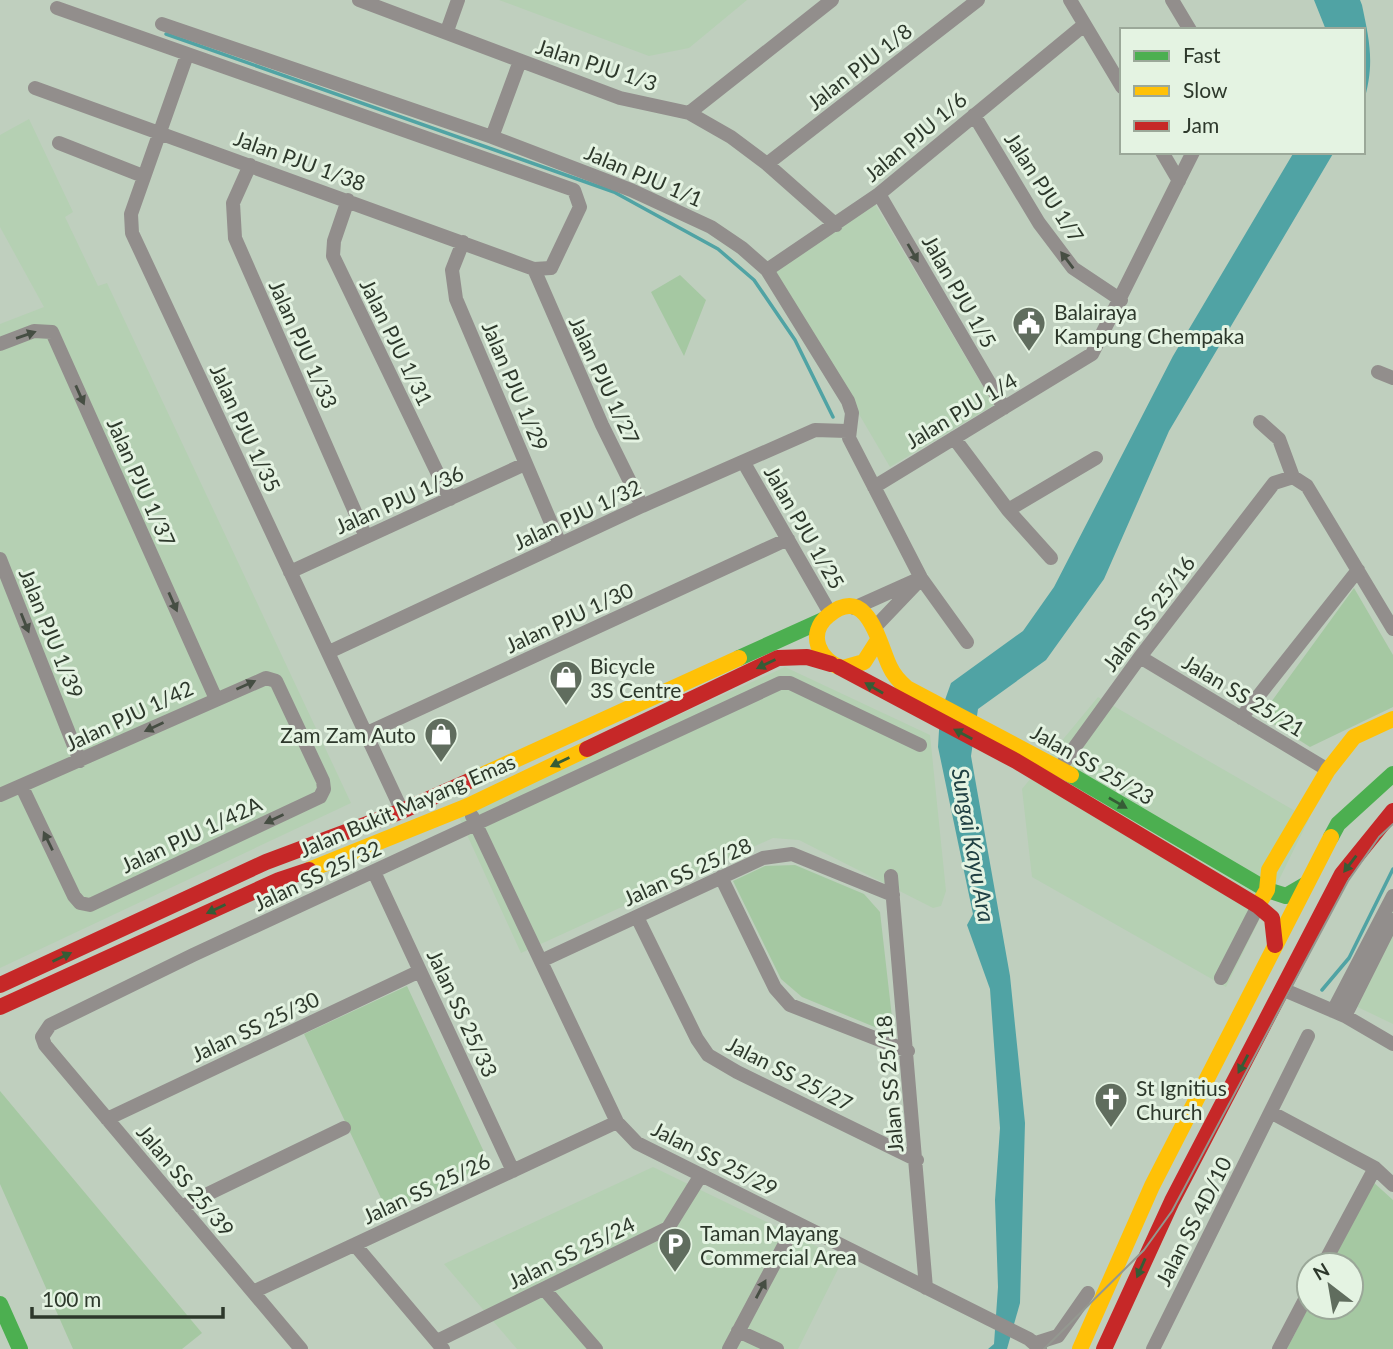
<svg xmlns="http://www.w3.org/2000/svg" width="1393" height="1349" viewBox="0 0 1393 1349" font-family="Lato,sans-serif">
<rect width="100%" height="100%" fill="#bfcfbe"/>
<path fill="#b5d0b3" d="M499 0H747L689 48 649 56Z
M29 119 73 212 65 217 98 286 107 283 351 803 0 968V324L44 307 0 227V135Z
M875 204 994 405 890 467 775 271Z
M785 667 930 735 946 891 941 906 933 908 799 840 773 838 521 953 458 815Z
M1098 697 1309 819 1226 987 1032 877 1022 789Z
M1393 909V1024L1345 1001Z
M653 1167 843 1259 798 1349H517L444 1264Z"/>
<path fill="#a5c8a2" d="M680 275 706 300 684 356 651 292Z
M1354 588 1393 655V707L1310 747 1261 716Z
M795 865 864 894 880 912 894 1035 802 997 781 979 733 881 765 866Z
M407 986 490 1165 388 1213 304 1034Z
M0 1091 202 1333 182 1349H73L0 1184Z
M1372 1181 1393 1200V1349H1287L1309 1306 1351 1307V1265H1330Z"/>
<path fill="#50a3a4" d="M1314 0H1360L1362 5C1370 43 1375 65 1363 104V30H1326Z
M1294 152H1334L1169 431 1104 579 1046 660 978 709 971 756 1010 976 1025 1123 1020 1303 1007 1349H988L994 1344 998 1287 995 1200 1000 1128 990 989 967 925 973 914 938 747 940 714 951 683 1023 631 1054 587 1173 356Z"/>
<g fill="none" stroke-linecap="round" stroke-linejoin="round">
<path stroke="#50a3a4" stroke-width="3.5" d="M166 34 614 192 718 249 754 280 795 340 833 417
M1322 990 1349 958 1393 869"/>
<path stroke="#928e8c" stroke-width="14" d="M359 0 620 98 689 113 731 137 767 164 836 225
M1070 0 1122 87
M1172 0 1190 30
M162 24 492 137 631 190 711 227 742 248 767 270 848 401 852 413 849 438 921 578 967 642
M447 31 458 0
M187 55 131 214 132 233 402 811
M35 88 534 269 551 268 580 207 574 190 57 8
M689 113 832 0
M974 115 1039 223 1073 268 1121 300
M492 137 520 61
M59 143 143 176
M1162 152 1179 181
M767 164 978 0
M250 165 233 203 235 238 366 537
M879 194 1004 408
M348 200 334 241 333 256 450 499
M463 242 452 270 456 299 560 544
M534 269 602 425 642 506
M767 270 879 194 1084 25
M0 344 34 331 52 332 216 699
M1378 372 1393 378
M1260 422 1279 439 1293 477
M954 438 1008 510 1051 558
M744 463 830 613
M874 487 1092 354 1193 152
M1008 510 1096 458
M0 559 80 761
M290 572 525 464
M854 608 921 578
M876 626 918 582
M329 652 642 506 815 430 847 431
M1140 657 1328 770
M1241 718 1358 570
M367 733 788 539
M1059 769 1140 657 1274 483 1293 477 1307 486 1393 629
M0 795 266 678 276 681 323 781 324 789 320 797 90 905 80 903 74 896 22 787
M472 816 617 1122 637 1143 1029 1339 1040 1349
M374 872 513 1171
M891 876 926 1288
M721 877 775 988 790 1005 908 1051
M637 917 697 1039 708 1055 737 1072 917 1160
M541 961 763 858 792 854 893 895
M1221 978 1258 906
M1282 989 1345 1016 1393 1044
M1333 1011 1393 896
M1345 1016 1393 920
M1272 1113 1375 1168 1393 1185
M107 1119 420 971
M181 1207 344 1128
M355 1245 443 1349
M1323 1265 1375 1168
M544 1289 596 1349
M253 1292 617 1122
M738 1331 777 1349
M437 1341 668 1228 701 1175
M1036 1343 1058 1336 1088 1293
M301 1349 45 1045 42 1037 50 1025 193 955 780 683H790L920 745
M729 1349 796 1223
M1153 1349 1308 1036
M1279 1349 1309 1292"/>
<path stroke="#4caf50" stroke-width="16" d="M739 658 823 620
M1071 775 1267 890 1286 896 1305 885
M1331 837 1338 824 1393 774
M0 1304 20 1349"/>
<path stroke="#ffc107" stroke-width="16" d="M878 640 864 662 843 668C819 662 806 633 829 615 868 583 879 645 890 667 894 676 900 682 907 688L1071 775
M469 781 739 658
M309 870 468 806 587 749
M1261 900 1267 890 1269 870 1328 770 1354 737 1393 719
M1080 1349 1152 1186 1331 837"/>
<path stroke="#c62828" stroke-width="16" d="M839 667 1016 761 1258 906 1272 918 1275 945
M587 749 778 658 807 657 831 664
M0 985 266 862 402 811 469 781
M0 1007 279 880 309 870
M1104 1349 1172 1201 1342 874 1393 811"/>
<path stroke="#949890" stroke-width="2" d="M1044 1349 1144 1250 1172 1211 1348 881 1379 837 1393 824"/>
</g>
<defs><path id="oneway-solid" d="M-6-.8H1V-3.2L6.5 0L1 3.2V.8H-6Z" transform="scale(1.75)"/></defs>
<g fill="#464e43">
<use href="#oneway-solid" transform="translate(913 253) rotate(60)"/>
<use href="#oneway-solid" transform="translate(1067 260) rotate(-127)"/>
<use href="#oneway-solid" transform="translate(26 335) rotate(-19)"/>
<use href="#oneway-solid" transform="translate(80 395) rotate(66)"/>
<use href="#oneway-solid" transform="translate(173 602) rotate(66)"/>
<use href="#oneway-solid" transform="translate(25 623) rotate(68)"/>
<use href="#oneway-solid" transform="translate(246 685) rotate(-24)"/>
<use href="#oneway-solid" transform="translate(154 727) rotate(155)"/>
<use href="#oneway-solid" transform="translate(274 819) rotate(155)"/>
<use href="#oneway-solid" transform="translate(48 841) rotate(-116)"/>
<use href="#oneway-solid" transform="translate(761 1289) rotate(-62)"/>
</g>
<g fill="#365c36">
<use href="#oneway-solid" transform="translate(766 664) rotate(154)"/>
<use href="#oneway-solid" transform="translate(874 688) rotate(-150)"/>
<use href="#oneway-solid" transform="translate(963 734) rotate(-152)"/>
<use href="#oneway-solid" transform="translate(560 762) rotate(154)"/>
<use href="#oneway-solid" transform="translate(1118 803) rotate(30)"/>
<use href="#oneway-solid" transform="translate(1350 864) rotate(127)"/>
<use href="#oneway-solid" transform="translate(216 909) rotate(155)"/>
<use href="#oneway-solid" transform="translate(62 957) rotate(-25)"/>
<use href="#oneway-solid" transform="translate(1243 1064) rotate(118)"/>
<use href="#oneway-solid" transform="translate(1141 1268) rotate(114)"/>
</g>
<defs>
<symbol id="civic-pin" viewBox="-11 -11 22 30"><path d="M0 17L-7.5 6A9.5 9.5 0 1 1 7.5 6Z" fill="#606d5e" stroke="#e4f3e2"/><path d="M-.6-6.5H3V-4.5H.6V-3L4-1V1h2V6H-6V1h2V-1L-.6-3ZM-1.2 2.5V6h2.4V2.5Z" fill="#fff"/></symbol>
<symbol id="shop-pin" viewBox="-11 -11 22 30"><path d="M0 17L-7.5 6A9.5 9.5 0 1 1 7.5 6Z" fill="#606d5e" stroke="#e4f3e2"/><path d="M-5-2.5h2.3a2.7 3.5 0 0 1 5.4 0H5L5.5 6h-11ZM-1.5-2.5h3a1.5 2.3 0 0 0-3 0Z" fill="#fff"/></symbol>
<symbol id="church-pin" viewBox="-11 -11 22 30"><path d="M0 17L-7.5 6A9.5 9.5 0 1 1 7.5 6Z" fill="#606d5e" stroke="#e4f3e2"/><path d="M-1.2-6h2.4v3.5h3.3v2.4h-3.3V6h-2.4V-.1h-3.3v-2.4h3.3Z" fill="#fff"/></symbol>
<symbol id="parking-pin" viewBox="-11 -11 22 30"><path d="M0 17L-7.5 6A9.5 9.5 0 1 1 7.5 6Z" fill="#606d5e" stroke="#e4f3e2"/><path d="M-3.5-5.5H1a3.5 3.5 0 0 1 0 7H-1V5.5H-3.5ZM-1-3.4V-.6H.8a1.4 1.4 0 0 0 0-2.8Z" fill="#fff"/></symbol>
</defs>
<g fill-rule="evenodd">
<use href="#civic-pin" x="1010" y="304" width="38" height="52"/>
<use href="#shop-pin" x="547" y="658" width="38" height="52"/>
<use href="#shop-pin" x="422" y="715" width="38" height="52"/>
<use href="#church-pin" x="1092" y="1080" width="38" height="52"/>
<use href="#parking-pin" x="656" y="1225" width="38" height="52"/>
</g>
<g text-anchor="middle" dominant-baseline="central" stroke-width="6" stroke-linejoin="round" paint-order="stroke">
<g font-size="21" fill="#2d382b" stroke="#e4f3e2">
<text transform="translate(597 64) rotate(18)">Jalan PJU 1/3</text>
<text transform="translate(859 66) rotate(-38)">Jalan PJU 1/8</text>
<text transform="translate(915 136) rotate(-40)">Jalan PJU 1/6</text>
<text transform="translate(300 160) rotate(20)">Jalan PJU 1/38</text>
<text transform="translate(644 175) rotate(23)">Jalan PJU 1/1</text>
<text transform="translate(1045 187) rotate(57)">Jalan PJU 1/7</text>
<text transform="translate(960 291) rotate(60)">Jalan PJU 1/5</text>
<text transform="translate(397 342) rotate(64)">Jalan PJU 1/31</text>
<text transform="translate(304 344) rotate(66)">Jalan PJU 1/33</text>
<text transform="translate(605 380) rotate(65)">Jalan PJU 1/27</text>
<text transform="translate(516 386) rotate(67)">Jalan PJU 1/29</text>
<text transform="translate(961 410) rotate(-31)">Jalan PJU 1/4</text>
<text transform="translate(246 428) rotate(65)">Jalan PJU 1/35</text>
<text transform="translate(142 482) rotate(66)">Jalan PJU 1/37</text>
<text transform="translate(399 499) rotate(-24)">Jalan PJU 1/36</text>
<text transform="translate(577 514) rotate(-25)">Jalan PJU 1/32</text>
<text transform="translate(805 527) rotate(60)">Jalan PJU 1/25</text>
<text transform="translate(1148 613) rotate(-53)">Jalan SS 25/16</text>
<text transform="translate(569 617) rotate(-25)">Jalan PJU 1/30</text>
<text transform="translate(52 633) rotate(68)">Jalan PJU 1/39</text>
<text transform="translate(1244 695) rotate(31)">Jalan SS 25/21</text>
<text transform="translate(129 715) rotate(-25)">Jalan PJU 1/42</text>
<text transform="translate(1093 764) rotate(30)">Jalan SS 25/23</text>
<text transform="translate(407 805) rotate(-23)">Jalan Bukit Mayang Emas</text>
<text transform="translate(191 834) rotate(-25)">Jalan PJU 1/42A</text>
<text transform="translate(687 871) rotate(-24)">Jalan SS 25/28</text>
<text transform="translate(317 875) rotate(-25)">Jalan SS 25/32</text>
<text transform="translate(463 1013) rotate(65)">Jalan SS 25/33</text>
<text transform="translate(255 1026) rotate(-25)">Jalan SS 25/30</text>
<text transform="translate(790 1073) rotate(27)">Jalan SS 25/27</text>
<text transform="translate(889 1084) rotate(-95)">Jalan SS 25/18</text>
<text transform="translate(715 1158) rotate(27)">Jalan SS 25/29</text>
<text transform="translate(186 1180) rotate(50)">Jalan SS 25/39</text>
<text transform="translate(426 1188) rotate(-25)">Jalan SS 25/26</text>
<text transform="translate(1193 1221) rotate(-63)">Jalan SS 4D/10</text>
<text transform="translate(571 1252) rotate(-26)">Jalan SS 25/24</text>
</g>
<g font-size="21" fill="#2d382b" stroke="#e4f3e2" text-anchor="start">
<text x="1054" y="311">Balairaya<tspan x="1054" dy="24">Kampung Chempaka</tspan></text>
<text x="590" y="665">Bicycle<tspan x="590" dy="24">3S Centre</tspan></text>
<text x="416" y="734" text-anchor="end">Zam Zam Auto</text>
<text x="1136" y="1087">St Ignitius<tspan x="1136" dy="24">Church</tspan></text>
<text x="700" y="1232">Taman Mayang<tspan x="700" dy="24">Commercial Area</tspan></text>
</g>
<g font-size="23" font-style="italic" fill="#204043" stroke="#e4f3e2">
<text transform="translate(974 845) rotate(80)">Sungai Kayu Ara</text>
</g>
</g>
<rect x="1120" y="28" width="245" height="126" fill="#e4f3e2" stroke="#9ba899" stroke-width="2"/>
<rect x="1134" y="51" width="35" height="10" fill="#4caf50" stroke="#9ba899" stroke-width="2"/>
<text x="1183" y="63" font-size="21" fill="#2d382b">Fast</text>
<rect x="1134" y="86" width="35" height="10" fill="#ffc107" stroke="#9ba899" stroke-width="2"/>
<text x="1183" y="98" font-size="21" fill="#2d382b">Slow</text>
<rect x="1134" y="121" width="35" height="10" fill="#c62828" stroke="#9ba899" stroke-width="2"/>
<text x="1183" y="133" font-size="21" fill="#2d382b">Jam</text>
<g transform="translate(1330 1286) rotate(329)"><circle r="33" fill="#e4f3e2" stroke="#9ba899" stroke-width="2"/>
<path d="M0-5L12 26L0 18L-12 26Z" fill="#606d5e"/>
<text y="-10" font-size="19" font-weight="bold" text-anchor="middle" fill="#2d382b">N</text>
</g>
<path d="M32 1307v10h191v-10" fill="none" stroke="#2d382b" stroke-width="3.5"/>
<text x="42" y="1307" font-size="21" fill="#2d382b" stroke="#e4f3e2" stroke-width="5" paint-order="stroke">100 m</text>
</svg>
